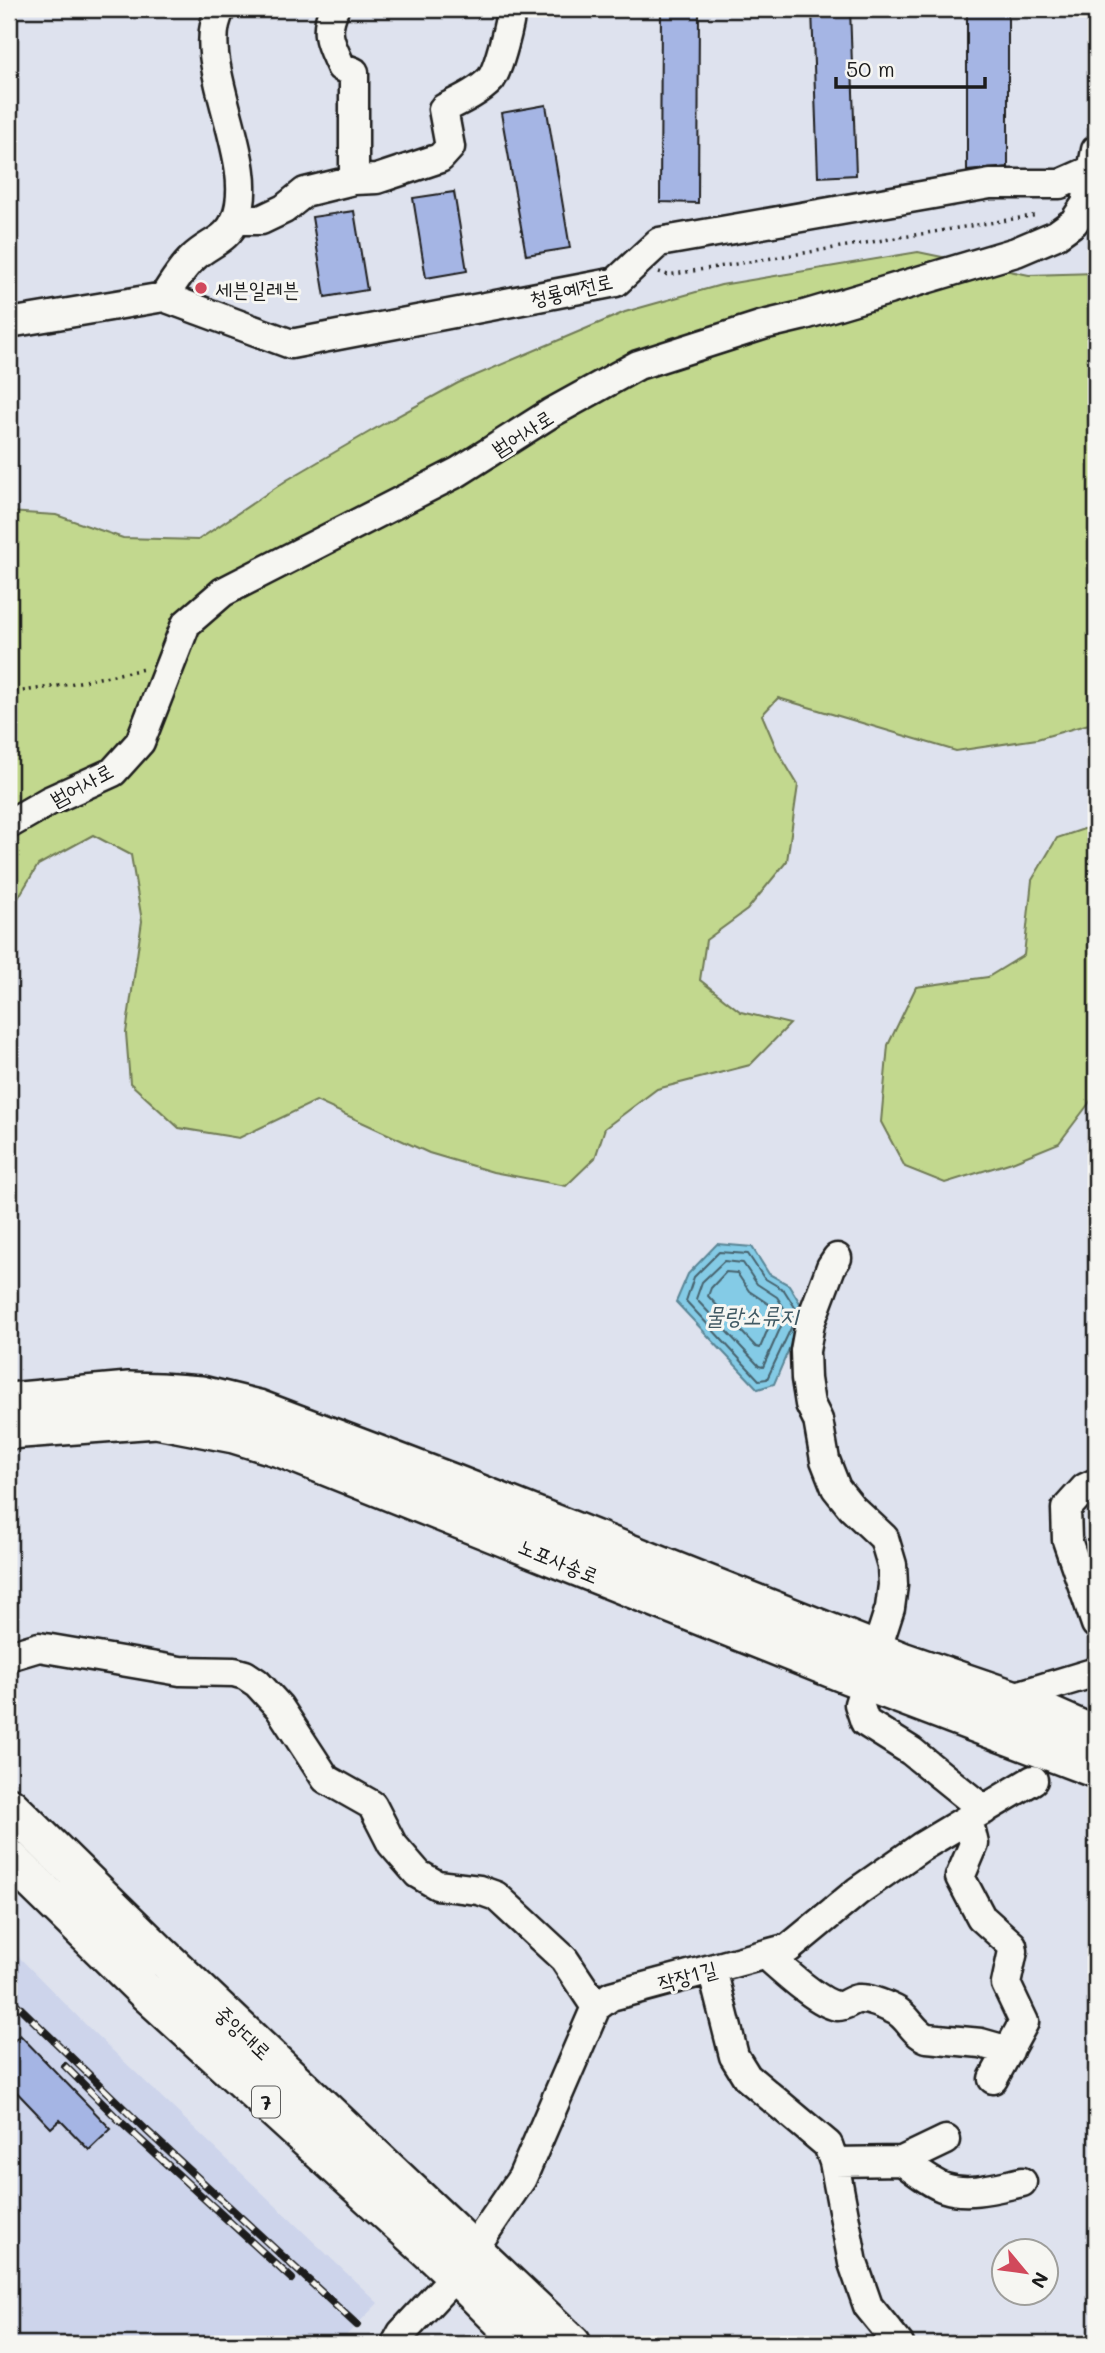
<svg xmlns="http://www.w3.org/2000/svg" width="1105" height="2353" viewBox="0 0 1105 2353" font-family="Mali,'Poor Story',sans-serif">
<rect width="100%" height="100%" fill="#dee2ee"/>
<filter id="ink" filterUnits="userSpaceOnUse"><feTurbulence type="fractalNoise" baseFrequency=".0143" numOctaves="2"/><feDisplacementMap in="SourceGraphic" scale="14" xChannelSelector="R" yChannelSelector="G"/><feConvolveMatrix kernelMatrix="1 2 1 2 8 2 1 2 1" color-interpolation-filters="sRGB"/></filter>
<g filter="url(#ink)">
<path fill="#cdd4eb" d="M9 1947 91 2030 378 2303 338 2344H9Z"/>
<path fill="#c2d88e" stroke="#6f7a55" stroke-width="2" d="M918 252 1029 275 1096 273V722L1037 739 956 751 778 698 762 715 777 750 798 785 787 861 747 910 706 940 700 980 741 1012 790 1024 750 1065 657 1089 605 1128 595 1158 566 1186 493 1172 429 1153 316 1101 239 1138 179 1128 130 1083 126 1033 142 921 131 855 93 835 38 865 9 913V512L56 515 123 538 198 540 287 480 383 424 458 383 625 312 721 285Z
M1096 825V1094L1059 1143 1012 1162 945 1183 905 1167 881 1122 888 1045 916 987 988 977 1024 955 1032 880 1057 838Z"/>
<path fill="#84cbe6" stroke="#5a8595" stroke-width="2" d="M717 1244 752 1247 769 1274 789 1285 803 1308 798 1328 774 1384 758 1389 676 1302 688 1274Z"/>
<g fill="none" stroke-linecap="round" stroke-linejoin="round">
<path stroke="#46626d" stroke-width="2" d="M719 1252 748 1254 764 1278 784 1290 796 1309 792 1326 767 1379 759 1380 686 1301 694 1277Z
M724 1261 743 1263 757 1284 777 1297 786 1311 783 1322 763 1367 759 1366 696 1299 702 1282Z
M726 1272 737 1273 749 1291 770 1305 775 1312 760 1348 756 1347 708 1296 711 1288Z"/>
</g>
<path fill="#a5b5e4" stroke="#1c1c1c" stroke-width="2" d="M661 9H699L698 203 660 202Z
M812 9H850L856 175 818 177Z
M967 9H1008V167L967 171Z
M546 105 570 248 526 255 501 113Z
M454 192 467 271 426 278 413 198Z
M354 211 367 290 325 297 312 217Z
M20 2035 111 2129 89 2150 60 2120 51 2128 9 2084V2046Z"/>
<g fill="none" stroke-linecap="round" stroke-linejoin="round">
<defs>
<path id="minor" d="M334 9C323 34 331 44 341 67L354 72V180
M236 220H261L284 209 305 192 354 180 377 179 440 158 450 147 443 109C459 101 479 92 491 79 499 68 510 23 511 9
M164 297C173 283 181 269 193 258 208 243 227 241 236 219 260 161 191 58 221 9
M9 323 164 297 291 344 616 282 659 242 990 184H1060L1094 169
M9 824 49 801 113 772 140 742 186 624 223 592 458 472 551 413 638 365 763 325 801 316 1016 252 1056 235 1074 222 1086 204 1096 150
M837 1258 831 1267 810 1323 805 1351 806 1379 810 1404 818 1420 825 1460 836 1488 852 1508 884 1538 892 1565 893 1585 890 1608 859 1704 865 1722 911 1751 984 1810
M1096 1483 1085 1488 1066 1509 1067 1540 1096 1624
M9 1656 39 1647 180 1671 234 1672 245 1675 257 1683 279 1707 326 1779 372 1805 392 1844 418 1874 437 1885 479 1890 496 1896 564 1959 596 2007
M1005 1704 1010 1698 1096 1672
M968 1819 974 1844 960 1877 981 1917 1012 1945 1013 1951 1006 1984 1024 2022 993 2079
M766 1955C781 1968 818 2003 837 2006 845 2007 850 2000 858 1999 869 1998 885 2005 895 2010 908 2016 913 2033 927 2038L981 2043 1009 2051
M712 1969 734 2056 747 2077 828 2145 834 2162 853 2263 868 2306 899 2344
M902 2161C915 2170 930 2183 945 2188 969 2196 998 2187 1022 2182
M834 2162 902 2161 946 2140
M396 2344 402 2333 456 2275 522 2178 596 2007 611 1996 789 1948 858 1891 921 1847 1033 1780"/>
<path id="major" d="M9 1402 129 1391 160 1392 201 1395 258 1409 455 1484 902 1661 1010 1698 1096 1736
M9 1430 156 1419 234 1434 283 1449 848 1675 1096 1769
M9 1806 160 1954 572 2344
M9 1858 144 1990 456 2275 525 2344"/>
</defs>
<use href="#minor" stroke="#1c1c1c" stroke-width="33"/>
<use href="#major" stroke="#1c1c1c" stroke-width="42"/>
<path stroke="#1c1c1c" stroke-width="3.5" stroke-dasharray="2 5" stroke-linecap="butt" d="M659 272 668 275 1038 215
M9 693 64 685 144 669"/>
<use href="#minor" stroke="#f6f6f2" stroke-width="28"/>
<use href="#major" stroke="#f6f6f2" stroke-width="37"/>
<defs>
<path id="rail" d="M9 1997 146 2130 357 2325
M65 2066 123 2124 292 2279"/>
</defs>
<use href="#rail" stroke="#1c1c1c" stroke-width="8"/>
<use href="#rail" stroke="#f6f6f2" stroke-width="5" stroke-dasharray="16" stroke-linecap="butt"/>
</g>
</g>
<circle fill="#d1495b" stroke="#f6f6f2" stroke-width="2.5" cx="201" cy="288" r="7"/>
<g text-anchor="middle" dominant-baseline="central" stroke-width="6" stroke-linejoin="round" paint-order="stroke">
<rect fill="#f6f6f2" stroke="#5d5d5c" stroke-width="2" x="252" y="2086.5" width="28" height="31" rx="5"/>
<g font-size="19" font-weight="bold" fill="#1c1c1c">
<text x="266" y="2102">7</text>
</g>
<g font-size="21" fill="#1c1c1c" stroke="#f6f6f2" text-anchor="start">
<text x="215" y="288">세븐일레븐</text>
</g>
<g font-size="21" fill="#1c1c1c" stroke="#f6f6f2">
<text transform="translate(571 289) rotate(-13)">청룡예전로</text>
<text transform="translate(522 432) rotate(-32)">범어사로</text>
<text transform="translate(81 784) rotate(-28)">범어사로</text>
<text transform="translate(559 1560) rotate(22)">노포사송로</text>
<text transform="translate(687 1975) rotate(-15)">작장1길</text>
<text transform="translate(244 2032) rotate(43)">중앙대로</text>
</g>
<g font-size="23" font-style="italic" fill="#405963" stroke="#f6f6f2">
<text x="752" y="1315">물랑소류지</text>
</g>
</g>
<rect width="1105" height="2353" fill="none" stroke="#f6f6f2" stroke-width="35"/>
<rect x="18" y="18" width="1070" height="2318" fill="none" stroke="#1c1c1c" stroke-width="2.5" filter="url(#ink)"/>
<g transform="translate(1025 2272) rotate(119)"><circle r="33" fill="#f6f6f2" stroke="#9f9f9c" stroke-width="2"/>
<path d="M0-5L12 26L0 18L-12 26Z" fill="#d1495b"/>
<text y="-10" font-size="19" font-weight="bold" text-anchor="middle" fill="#1c1c1c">N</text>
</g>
<path d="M836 77v10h149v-10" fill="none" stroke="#1c1c1c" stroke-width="3.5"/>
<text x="846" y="77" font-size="21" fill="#1c1c1c" stroke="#f6f6f2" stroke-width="5" paint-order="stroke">50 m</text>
</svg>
